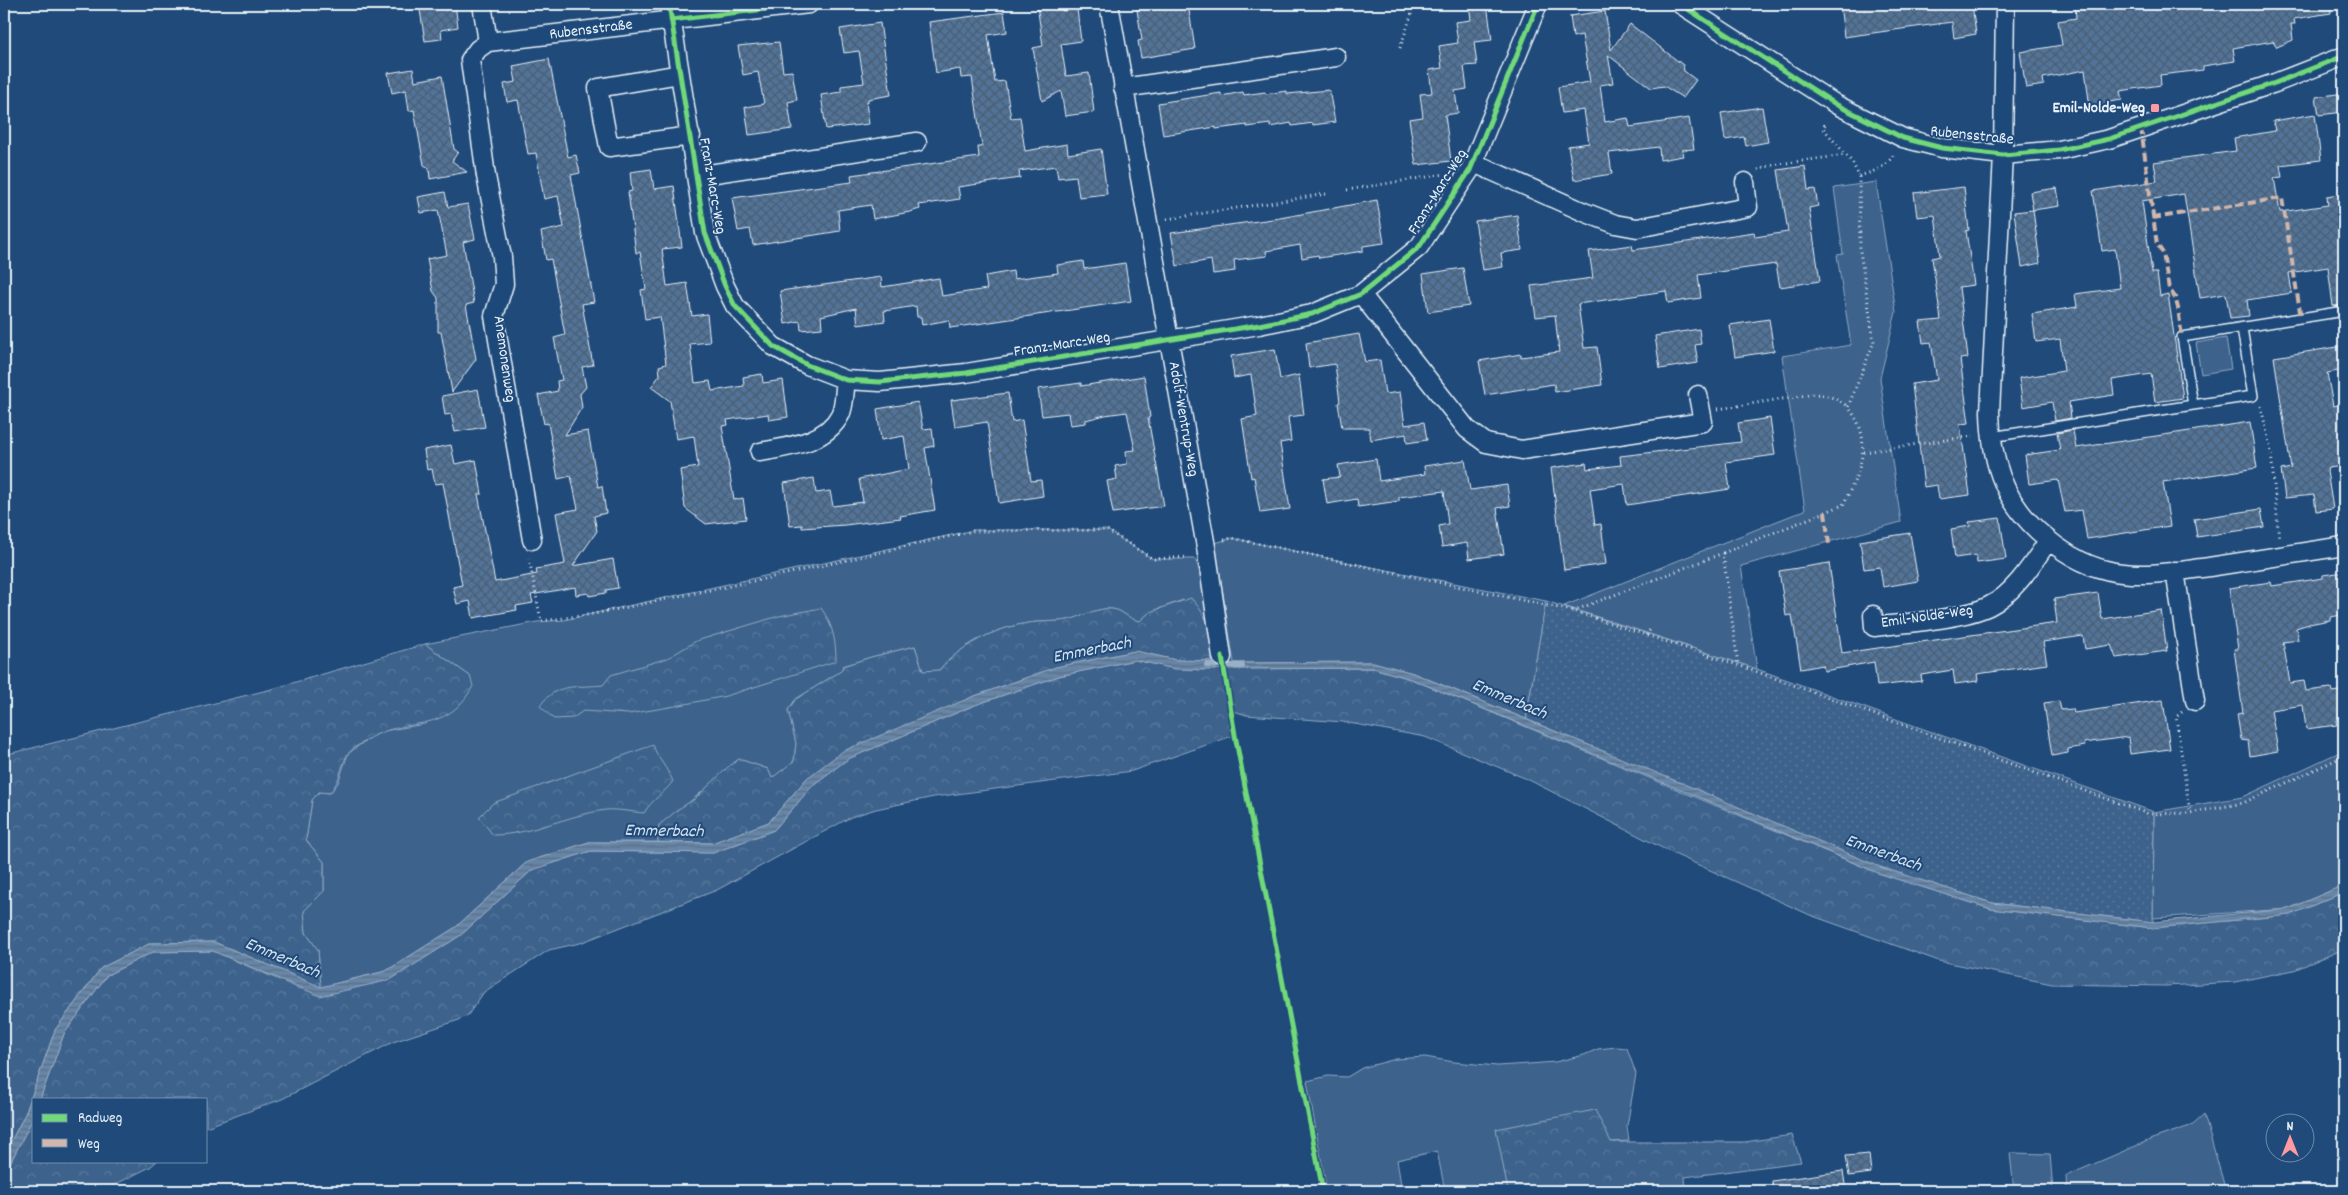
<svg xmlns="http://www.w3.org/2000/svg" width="2348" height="1195" viewBox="0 0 2348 1195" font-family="Dekko,sans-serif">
<defs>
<pattern id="forest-crowns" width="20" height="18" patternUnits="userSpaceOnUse" patternTransform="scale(1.25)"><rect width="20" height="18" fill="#3c628c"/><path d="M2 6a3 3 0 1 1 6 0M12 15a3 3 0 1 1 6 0" fill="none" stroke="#58799d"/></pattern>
<pattern id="garden-dots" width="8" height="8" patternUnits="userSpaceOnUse" patternTransform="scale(1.25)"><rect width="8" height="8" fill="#3c628c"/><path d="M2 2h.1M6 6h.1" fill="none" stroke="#58799d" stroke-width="1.8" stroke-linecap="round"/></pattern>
<pattern id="water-rules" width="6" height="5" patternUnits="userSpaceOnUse" patternTransform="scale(1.25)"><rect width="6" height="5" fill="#6685a7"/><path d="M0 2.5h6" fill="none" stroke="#596d82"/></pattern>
<pattern id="building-cross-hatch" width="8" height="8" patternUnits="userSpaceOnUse" patternTransform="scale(1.25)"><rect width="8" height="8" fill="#517399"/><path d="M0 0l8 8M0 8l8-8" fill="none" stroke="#4c5e72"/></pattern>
</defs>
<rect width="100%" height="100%" fill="#1f4a7a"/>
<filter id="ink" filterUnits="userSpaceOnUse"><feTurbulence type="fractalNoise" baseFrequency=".02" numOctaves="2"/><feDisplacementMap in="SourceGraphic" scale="10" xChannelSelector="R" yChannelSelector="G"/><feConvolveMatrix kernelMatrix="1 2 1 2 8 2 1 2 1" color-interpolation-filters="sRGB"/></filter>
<g filter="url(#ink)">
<path fill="#3c628c" stroke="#92aac2" d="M1876 182 1896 312 1880 378 1901 522 1741 566 1757 669 1564 606 1805 510 1782 356 1851 345 1837 255 1843 254 1834 188Z
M2226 338 2231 369 2201 374 2196 343Z
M974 530H1107L1153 559H1195L1205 585 1212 634 1183 600 1150 612 1140 621C1129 620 1123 610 1112 609 1097 607 1083 617 1068 620 1058 622 1047 621 1037 622 1001 625 963 643 939 670L923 672 915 646 871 657 843 666 841 671 796 699 788 710 796 743 794 761 772 779 768 769 739 759C713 782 688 805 659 825L658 842H589L527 862 456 927 386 971 321 987 318 950 306 933 304 911 324 891V862L306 840 312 800 319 792 330 793 338 783 348 754 365 741 383 731 425 724 470 676 425 644 537 622 564 620Z
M1232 538 1356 564 1546 601 1526 719 1413 673 1373 662 1234 663 1215 543Z
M2344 750V885L2288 909 2153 918 2154 812 2243 797Z
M1617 1047 1627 1048 1636 1074 1627 1126 1629 1141 1611 1142 1497 1129 1508 1190 1490 1189V1191H1445L1437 1151 1397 1160 1402 1191H1327L1307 1081 1328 1076 1347 1077 1362 1068 1396 1059 1425 1057 1454 1062 1497 1066 1529 1064 1555 1062 1584 1055 1598 1049Z
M2204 1115 2226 1191H2067L2066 1176 2152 1139 2193 1125Z
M2010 1153 2050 1154 2053 1191H2014Z"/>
<path fill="url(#forest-crowns)" stroke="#92aac2" d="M1191 598C1211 621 1212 632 1215 661L1176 660 1135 651 1056 667 972 697 807 778 769 822 712 843 658 842 659 825 680 808 695 799 728 767 739 759 768 769 772 778 794 761 796 743 788 710 796 699 841 671 843 666 871 657 915 646 923 671 939 670C963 643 1001 625 1037 622 1047 621 1057 622 1068 620 1082 617 1097 607 1112 609 1123 610 1129 620 1140 621L1150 612Z
M821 608C833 625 836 641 836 661L726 696 670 707 628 714 583 711 573 718 554 719 540 706C556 682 577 688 603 685L611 675 668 658 696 641 779 616Z
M425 644 470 676 473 686C445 738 405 714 365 741 360 744 350 750 347 755 340 769 341 779 330 793L319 792 312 800 306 840 324 862V891L304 911 306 933 318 950 321 987 214 942 151 943 101 968 55 1030 26 1112 4 1155V755L272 689Z
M1135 660C1165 667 1192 672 1224 669L1373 668 1411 679 1878 873 1991 909 2153 928 2290 915 2344 892V949L2294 970 2235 982 2166 986 2052 984 1939 961 1810 915 1770 897 1674 854 1527 779 1425 737 1344 722 1246 715 1231 710 1235 735 1132 771 934 797 876 809 851 817 717 890 580 943 549 950 484 992 468 1015 459 1020 393 1042 282 1099 206 1127V1099H40L64 1034 107 975 153 952 213 951 300 989 390 980 461 935 532 870 591 851 713 853 774 830 814 784 848 759 975 705 1059 676Z
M653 745C658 759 667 768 673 781 664 794 653 798 644 813 632 812 618 809 606 810 567 815 531 835 493 835L479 817 493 803Z
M1595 1110 1611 1142H1745L1792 1135 1801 1162 1685 1177 1686 1191H1508L1496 1129Z
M34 1116V1161H157L150 1167 102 1191H4V1175Z"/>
<path fill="url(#garden-dots)" stroke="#92aac2" d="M1546 601 1757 669 2154 812 2153 922 1992 903 1880 867 1526 719Z"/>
<path fill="url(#water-rules)" stroke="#9ab0c7" d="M1135 651 1176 660 1215 661 1216 670 1175 669 1135 660 1059 676 975 705 848 759 814 784 774 830 713 853 591 851 532 870 461 935 390 980 320 996 213 951 153 952 107 975 64 1034 40 1099H34V1116L4 1175V1155L26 1112 55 1030 101 968 151 943 214 942 321 987 386 971 456 927 527 862 589 842 712 843 769 822 807 778 843 751 972 697 1056 667Z
M1373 662 1413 673 1696 789 1880 867 1992 903 2153 922 2288 909 2344 885V892L2290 915 2153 928 1991 909 1878 873 1694 795 1411 679 1373 668 1234 669V663Z"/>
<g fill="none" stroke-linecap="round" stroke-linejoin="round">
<path stroke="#9ab0c7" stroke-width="6" d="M1207 665 1242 666"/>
</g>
<path fill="url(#building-cross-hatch)" stroke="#e8f1f8" d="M419 4H455L458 27 441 30 442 39 425 41Z
M1049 4H1061L1062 11 1077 9 1081 41 1061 44 1066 76 1089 73 1094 112 1065 116 1061 91 1042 101 1033 48 1043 46 1037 5Z
M1136 4H1188L1195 49 1141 58 1138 41 1142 40Z
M1469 4H1487L1492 40 1474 42 1477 65 1464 66 1467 89 1455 91 1458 113 1445 115 1451 161 1416 165 1409 119 1423 117 1420 94 1432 93 1429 70 1442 68 1439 46 1458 43 1455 22 1471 20Z
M1840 4H1972L1976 34 1954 38 1952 22 1844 37Z
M2084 4H2330L2331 13 2294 19 2295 24H2291L2293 40 2277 47 2273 41 2233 48 2235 61 2203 66V70L2160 75 2161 85 2120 91 2122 100 2109 102 2110 105 2090 108 2085 70 2043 78 2044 85 2026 88 2020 52 2062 45 2058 21 2076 18 2075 5Z
M1605 11 1611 50 1630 24 1683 65 1684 71 1696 80 1683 98 1664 86 1651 88 1608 55 1613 83 1600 85 1605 122 1628 118 1630 127 1689 118 1694 149 1682 150 1683 156 1660 160 1659 147 1609 153 1612 174 1574 180 1568 146 1589 143 1584 110 1562 113 1558 87 1590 82 1582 35 1573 37 1570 16Z
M1004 12 1007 32 988 35 995 82 1005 81 1011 118 1020 117 1025 151 1067 144 1068 154 1101 149 1107 194 1079 197 1076 176 1058 178 1056 166 1019 171 1020 178 958 187 960 199 919 205 920 209 910 212 873 219 871 205 838 210 840 231 753 245 750 229 738 231 732 198 852 182 851 175 979 157 978 147H982L972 77 961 78 960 69 936 73 929 22Z
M880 23 891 95 868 99V102H866L869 124 826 129 821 95 841 92V86L864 83 859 51 844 53 840 29Z
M779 42 783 72 792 71 797 100 788 102 792 129 749 135 745 107 764 104 758 72 743 75 738 46Z
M549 59 568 157 576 155 580 173 571 175 594 302 582 304 593 365 582 367 586 387 580 394 582 407 565 435 588 431 598 487 602 486 606 513 594 516 597 531 573 566 613 559 618 588 606 590V593L589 596 588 593 576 595 575 587 531 595 533 603 516 606 517 610 473 618 470 601 457 604 453 587 462 585 443 483 435 484 432 469 427 470 424 450 451 445 455 464 476 460 482 494H478L495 582 537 574 536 569 565 564 556 513 578 509 571 476 558 479 548 423 544 424 538 395 558 391 557 381 562 380 554 338 565 335 551 259 546 260 541 232 564 227 558 196 544 199 536 153 528 154 518 100 507 102 504 84 516 82 513 66Z
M413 69 415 81 442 76 454 149 458 152 452 161 467 172 430 179 429 168 424 165 414 110 409 111 406 90 392 93 388 73Z
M1329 90 1335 122 1313 125V123L1292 126 1291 123 1270 127V124L1247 127V125L1216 129V127L1163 135 1158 103 1221 93V96L1243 92 1244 95 1265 92V94L1287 91V94Z
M2344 93V112L2319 115 2316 97Z
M1762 107 1768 142 1746 146 1744 137 1725 140 1721 113Z
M2315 114 2321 160 2280 165 2282 177 2274 178 2280 212 2328 205 2327 196 2344 193V305L2333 306 2328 267 2289 273 2292 293 2247 300 2249 316 2230 318 2226 294 2200 298 2184 194 2142 201 2152 273H2157L2160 296 2168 294 2183 398 2155 402 2151 374 2112 380 2114 395 2069 402 2071 418 2055 421 2052 402 2023 407 2019 378 2064 371 2060 339 2036 342 2032 314 2077 307 2075 294 2120 288 2115 249 2102 251 2093 191 2157 181 2154 162 2236 151 2234 138 2275 131 2273 121Z
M1805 166 1808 190 1815 189 1818 206 1809 208 1820 281 1780 287 1776 264 1698 275 1701 298 1668 303 1666 291 1578 304 1584 348 1597 347 1602 385 1555 392 1554 384 1485 395 1479 361 1521 354V357L1559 352 1555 315 1536 317 1531 286 1593 278 1589 251 1632 245 1633 250 1754 232 1755 237 1788 232 1778 170Z
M651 169 654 189 674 186 678 216 682 247 662 249 667 286 687 283 692 316 707 314 710 342 690 344 695 383 710 381 712 391 744 386 743 377 762 374 763 383 783 380 788 417 769 420 768 414 727 420 728 425 722 426 734 500 743 498 746 519 706 524 685 508 680 470 698 467 694 436 676 439 670 401 651 387 660 375 659 366 666 364 660 317 645 319 641 290 646 289 640 252 636 253 628 192 632 191 630 172Z
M1964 187 1969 230 1966 231 1974 285 1959 287 1968 358 1960 359 1969 423 1960 424 1970 495 1939 499 1937 485 1924 487 1912 384 1937 380 1931 342 1923 343 1920 322 1941 320 1932 258 1940 256 1935 215 1917 217 1914 193Z
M2057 188 2060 206 2033 210 2030 192Z
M445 192 448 207 468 204 475 239 463 242 474 303 466 305 476 359 452 392 441 332H438V298L433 291 427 259 447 255 438 210 421 213 418 197Z
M1377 200 1384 243 1363 246V251L1319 258 1318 255 1302 258 1300 245 1266 251 1267 256 1234 260 1235 271 1213 274 1211 260 1177 266 1171 233 1280 218Z
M2033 210 2040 263 2022 267 2014 212Z
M1517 215 1522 250 1501 253 1503 267 1483 270 1475 221Z
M1083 261 1084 269 1125 263 1131 301 950 328 949 320 922 325 921 317H917L916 306 884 311 885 321 858 325 856 308 821 316 822 328 801 330 800 321 785 324 780 291 881 277 882 287 939 278 942 296 987 289 985 276 1013 271 1014 279 1058 273 1057 265Z
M1463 268 1469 306 1428 312 1423 274Z
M1769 319 1774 351 1735 357 1730 325Z
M1699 329 1701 344 1695 345 1698 363 1660 369 1655 336Z
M1359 334 1365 362 1380 360 1385 394 1400 392 1405 425 1424 422 1427 440 1407 443 1406 434 1371 440 1369 428H1342L1338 403 1340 402 1335 364 1309 368 1306 343Z
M2344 346V370L2327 373 2333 406 2344 404V466L2328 468 2327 471 2333 509 2316 511 2314 495 2285 498 2281 470 2291 468 2274 357Z
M1275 349 1280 379 1299 375 1304 415 1288 417 1291 441 1280 443 1290 509 1260 513 1254 477 1251 478 1242 419 1257 416 1251 375 1234 378 1231 356Z
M1144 376 1150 417 1148 418 1164 506 1113 513 1107 481 1117 479 1115 466 1127 464 1126 451 1135 450 1127 412 1105 415 1086 420V423L1070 425 1068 413 1042 416 1038 389 1081 383V386Z
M478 389 485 427 455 432 451 414 445 415 442 396Z
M1008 393 1012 422 1022 420 1031 481 1041 480 1043 496 999 503 987 422 955 427 951 400Z
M918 402 923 429 932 428 934 446 925 448 935 510 900 516 901 518 845 525 802 528V525L790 526 784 483 814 478 816 493 830 491 833 506 863 502 859 479 909 469 904 436 881 440 877 409Z
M1770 418 1775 455 1726 462 1730 489 1627 505 1624 484 1590 489 1595 525 1601 524 1606 564 1564 570 1551 468 1586 463 1587 469 1621 465 1620 456 1741 442 1738 423Z
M2250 422 2257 468 2163 482 2170 526 2087 539 2082 510 2065 512 2058 480 2029 484 2025 455 2060 450 2057 433 2073 430 2076 448Z
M1376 459 1379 481 1425 474 1424 466 1465 460 1470 490 1507 485 1510 506 1497 508 1504 554 1469 559 1467 543 1442 547 1439 526 1448 524 1444 491 1399 497V501L1358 507 1357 499 1327 504 1323 479 1340 477 1338 465Z
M2261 509 2264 527 2197 537 2194 519Z
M2000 518 2006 559 1977 563 1976 555 1955 558 1951 529 1970 526 1969 522Z
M1910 533 1918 581 1883 587 1880 567 1864 569 1860 541Z
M1829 563 1842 653 2057 623 2054 599 2098 593 2102 619 2161 610 2167 651 2116 658 2111 645 2085 649 2083 636 2043 642 2047 664 1977 674 1978 681 1955 684 1953 670 1921 675 1922 681 1877 686 1874 662 1824 671 1823 665 1801 669 1792 615 1786 616 1779 571Z
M2344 572V609H2341L2342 615 2330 617V620L2309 624 2296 628 2298 640 2283 642 2290 683 2304 681 2306 691 2331 688 2332 692 2344 690V719L2336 720 2337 725 2306 729 2303 705 2271 710 2278 751 2250 756 2248 741 2241 740 2237 714 2243 713 2234 649H2238L2229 588 2271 582 2272 586 2323 578V575Z
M2163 700 2170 749 2130 754 2128 737 2084 743 2085 746 2068 749V753L2052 756 2044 703 2059 701 2061 710 2073 709 2074 713Z
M1869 1154 1871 1173 1849 1176 1846 1156Z
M1843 1171 1846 1191H1772V1181Z"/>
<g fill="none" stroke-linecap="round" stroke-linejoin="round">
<defs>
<path id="service" d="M2193 405 2253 396 2242 328
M1991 437 2193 405 2182 337 2344 311"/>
<path id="minor" d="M482 4 488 42
M669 4 705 233 725 286 735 306 773 346 807 365 846 380 880 382 966 373 1259 325 1312 314 1361 294 1419 247 1470 170 1538 4
M1109 4 1206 547 1222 657
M1680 4 1837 105 1903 138 1942 148 2003 155 2059 150 2109 139 2275 83 2344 56
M2005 4 2003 155 1990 412C1991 459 2002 498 2038 531 2058 549 2080 564 2106 570 2139 579 2176 571 2209 567 2254 560 2299 553 2344 546
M680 74 598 88 609 147 691 136
M1123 88 1336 57
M1474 163 1584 212 1615 224 1637 228 1748 207 1745 182
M696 176 917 142
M1361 294 1467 429 1486 443 1522 450 1703 422 1698 395
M760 452C787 447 826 443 840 415 845 406 844 391 846 380
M532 540 494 316 504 284 502 257 486 176 470 60 478 49 488 42 809 4
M2175 571 2195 701
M1873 615 1874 627C1904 623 1963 619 1989 606 2014 594 2033 563 2048 541"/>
</defs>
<use href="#service" stroke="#e8f1f8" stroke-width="12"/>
<use href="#minor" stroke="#e8f1f8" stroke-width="21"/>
<path stroke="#e8f1f8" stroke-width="3" stroke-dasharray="1 4" stroke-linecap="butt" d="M1400 48 1415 4
M1758 170 1772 165 1845 155
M1859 176C1873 172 1886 168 1894 154
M1347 190 1445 174
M1167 219 1326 194
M2261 406 2271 452 2279 538
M1718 409 1814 394C1828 395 1837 398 1848 407
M1864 452 1973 436
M1224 540 1232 538 1573 611 1738 665 2149 814 2190 813 2243 803 2344 756
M1723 553 1843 505C1860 471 1875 440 1848 407L1874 342 1860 251 1859 176 1852 162 1823 128 1827 121
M529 558 541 621 594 614 768 578 973 531 1107 530 1153 559 1189 557
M1573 611 1723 553 1738 665
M1646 635 1652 627
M2182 712 2176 717 2190 813"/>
<use href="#service" stroke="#1f4a7a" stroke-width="9"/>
<use href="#minor" stroke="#1f4a7a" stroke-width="18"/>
<path stroke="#d1b7ad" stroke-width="4" stroke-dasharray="8 4" stroke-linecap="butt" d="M2141 128 2157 245 2163 253 2169 289 2175 297 2178 308 2182 337
M2153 218 2282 198 2301 318
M1825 512 1829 544"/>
<defs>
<path id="cycleway" d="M669 4 705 233 725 286 735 306 773 346 807 365 846 380 880 382 966 373 1259 325 1312 314 1361 294 1419 247 1470 170 1538 4
M1680 4 1837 105 1903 138 1942 148 2003 155 2059 150 2109 139 2275 83 2344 56
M671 20 809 4
M1222 657 1235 735 1323 1191"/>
</defs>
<use href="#cycleway" stroke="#1f4a7a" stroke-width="8"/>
<use href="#cycleway" stroke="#71d979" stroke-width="5"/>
</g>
</g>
<rect fill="#ff9aa2" stroke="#1f4a7a" stroke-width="2" x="2150" y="103" width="10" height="10" rx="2.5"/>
<g text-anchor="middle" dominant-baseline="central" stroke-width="4" stroke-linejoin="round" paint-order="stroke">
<g font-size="16" fill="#e8f1f8" stroke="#1f4a7a">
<text transform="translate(591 30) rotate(-7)">Rubensstraße</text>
<text transform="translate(1972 136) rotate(6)">Rubensstraße</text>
<text transform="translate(712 186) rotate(80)">Franz-Marc-Weg</text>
<text transform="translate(1438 192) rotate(-58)">Franz-Marc-Weg</text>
<text transform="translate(1062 345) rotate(-9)">Franz-Marc-Weg</text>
<text transform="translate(504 359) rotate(82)">Anemonenweg</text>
<text transform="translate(1183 419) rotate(80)">Adolf-Wentrup-Weg</text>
<text transform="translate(1927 617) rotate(-8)">Emil-Nolde-Weg</text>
</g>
<g font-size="16" font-weight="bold" fill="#e8f1f8" stroke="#1f4a7a" text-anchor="end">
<text x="2145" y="108">Emil-Nolde-Weg</text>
</g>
<g font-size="18" font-style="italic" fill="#d4e1ec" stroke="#1f4a7a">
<text transform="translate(1092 651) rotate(-11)">Emmerbach</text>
<text transform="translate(1509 700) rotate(23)">Emmerbach</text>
<text transform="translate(664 832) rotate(1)">Emmerbach</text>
<text transform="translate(1883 854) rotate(20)">Emmerbach</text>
<text transform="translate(282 959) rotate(23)">Emmerbach</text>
</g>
</g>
<rect width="2348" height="1195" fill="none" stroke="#1f4a7a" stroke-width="20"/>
<rect x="10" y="10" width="2328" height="1175" fill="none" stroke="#e8f1f8" stroke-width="2" filter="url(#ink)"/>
<rect x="32" y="1098" width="175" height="65" fill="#1f4a7a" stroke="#6f8dac"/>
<rect x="42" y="1114" width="25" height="8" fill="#71d979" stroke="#6f8dac"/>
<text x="78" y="1122" font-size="15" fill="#e8f1f8">Radweg</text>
<rect x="42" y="1139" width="25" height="8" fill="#d1b7ad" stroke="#6f8dac"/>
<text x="78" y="1148" font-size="15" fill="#e8f1f8">Weg</text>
<g transform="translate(2290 1138)"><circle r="24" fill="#1f4a7a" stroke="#6f8dac"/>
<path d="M0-4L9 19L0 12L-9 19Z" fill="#ff9aa2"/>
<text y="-8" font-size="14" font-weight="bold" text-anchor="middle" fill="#e8f1f8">N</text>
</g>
</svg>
